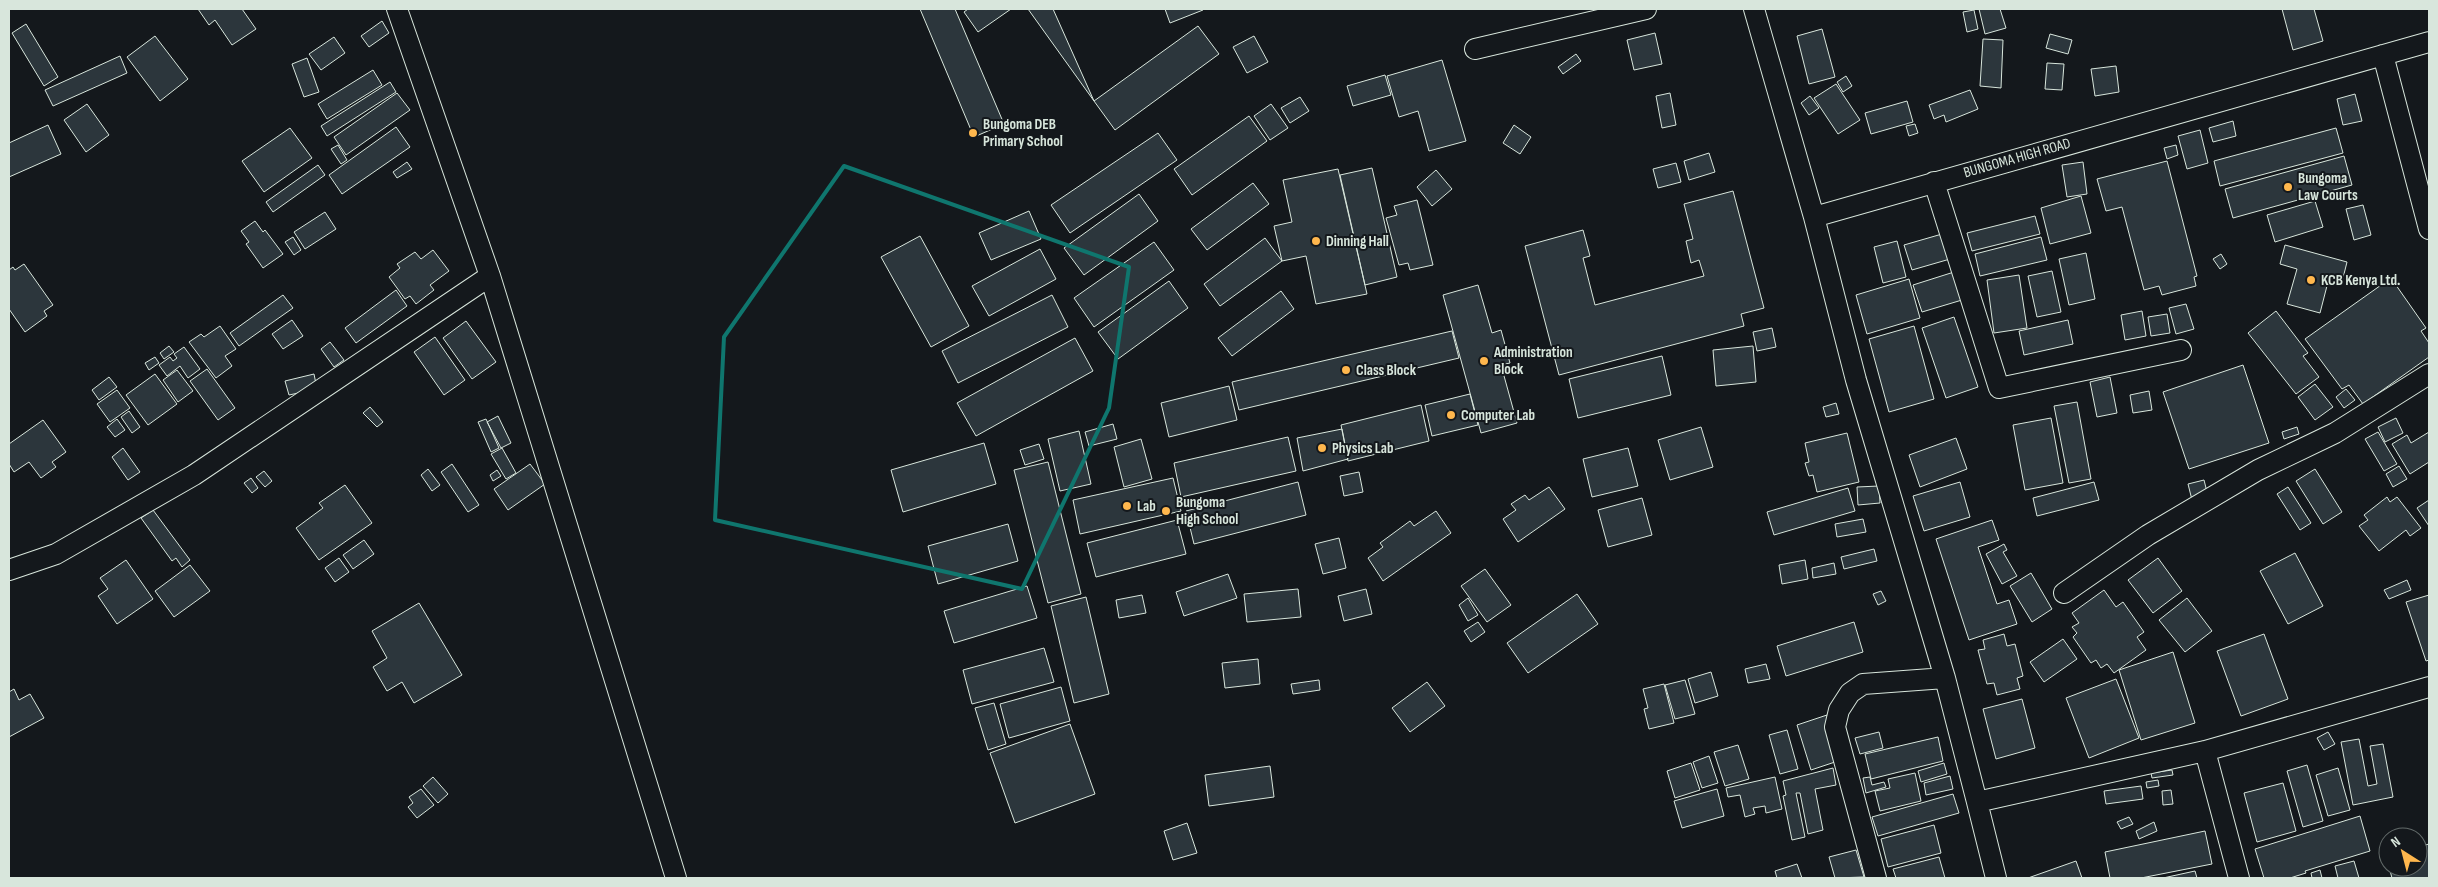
<svg xmlns="http://www.w3.org/2000/svg" width="2438" height="887" viewBox="0 0 2438 887" font-family="'Sofia Sans Condensed',sans-serif">
<rect width="100%" height="100%" fill="#14181c"/>
<path fill="#2c363c" stroke="#d8e6dc" d="M198 9H242L256 29 232 45 215 20 209 25Z
M920 9H955L1004 124 974 137Z
M968 9H1011L978 32 964 12Z
M1028 9H1053L1094 101Z
M1165 9H1202L1203 10 1170 23Z
M1979 9H2000L2006 28 1985 34Z
M2282 9H2314L2323 41 2293 50Z
M1974 10 1978 29 1967 32 1963 12Z
M382 21 389 33 369 47 361 36Z
M26 24 58 77 44 86 12 33Z
M1198 26 1219 54 1115 130 1094 101Z
M1822 29 1835 77 1809 84 1797 36Z
M1655 33 1662 64 1634 70 1627 40Z
M2050 34 2072 40 2068 54 2046 48Z
M155 36 188 79 160 101 127 57Z
M1254 36 1268 62 1247 73 1233 47Z
M334 37 345 53 321 70 309 54Z
M1983 39 2003 40 2001 88 1980 86Z
M1576 54 1581 61 1563 74 1558 67Z
M120 56 127 73 53 106 45 90Z
M307 58 319 92 304 97 292 64Z
M1442 60 1466 141 1429 151 1418 111 1399 117 1387 76Z
M2047 63 2064 64 2062 90 2045 89Z
M2116 66 2119 92 2095 96 2091 69Z
M373 70 382 85 327 119 318 104Z
M1385 75 1391 95 1353 106 1347 86Z
M1846 76 1852 86 1843 92 1837 82Z
M390 82 396 92 327 136 321 126Z
M1836 84 1860 120 1838 134 1814 98Z
M1970 90 1978 109 1946 122 1944 115 1934 119 1929 105Z
M397 93 410 110 346 155 334 137Z
M1670 93 1676 125 1662 128 1656 96Z
M2355 94 2362 121 2343 125 2337 99Z
M1810 96 1819 108 1809 115 1801 103Z
M1300 97 1309 111 1290 123 1281 108Z
M1907 101 1913 122 1871 134 1865 113Z
M87 104 109 135 86 152 64 120Z
M1271 104 1288 128 1270 140 1254 116Z
M1249 116 1267 141 1192 195 1174 169Z
M2233 121 2236 136 2213 142 2209 128Z
M1915 124 1918 133 1909 136 1906 126Z
M48 125 61 154 9 177V143Z
M1514 125 1531 137 1520 154 1503 143Z
M396 127 410 147 342 194 329 175Z
M290 128 312 158 264 192 242 161Z
M2336 128 2343 153 2220 186 2214 161Z
M2200 130 2208 163 2187 169 2178 136Z
M1158 133 1177 160 1070 233 1051 205Z
M338 145 347 160 341 164 331 149Z
M2176 145 2178 155 2167 159 2164 148Z
M1709 153 1715 172 1689 180 1684 161Z
M2344 156 2352 185 2233 218 2225 189Z
M2167 161 2197 276 2194 277 2196 286 2162 295 2159 286 2144 290 2122 207 2106 211 2097 179Z
M407 162 412 169 397 178 393 172Z
M2083 162 2087 194 2067 197 2062 165Z
M1676 163 1681 182 1658 188 1653 169Z
M318 165 325 175 273 212 266 202Z
M1372 168 1397 277 1365 285 1340 175Z
M1338 169 1367 294 1316 304 1306 256 1282 261 1274 226 1292 222 1283 180Z
M1436 170 1452 189 1432 206 1417 187Z
M1253 183 1269 204 1207 250 1191 229Z
M1733 191 1764 308 1741 314 1744 326 1559 375 1525 246 1583 230 1590 256 1583 258 1595 305 1704 276 1699 260 1691 263 1686 241 1693 239 1684 204Z
M1139 194 1158 221 1084 275 1064 248Z
M2081 196 2091 233 2050 244 2041 208Z
M1417 200 1433 265 1410 270 1408 263 1399 265 1386 218 1397 215 1394 206Z
M2315 201 2323 227 2275 242 2267 215Z
M2363 205 2371 235 2354 240 2346 209Z
M1029 211 1041 239 991 260 979 233Z
M325 212 336 229 305 249 294 232Z
M2035 216 2040 234 1972 251 1967 233Z
M255 221 263 232 265 230 283 254 263 268 246 244 249 242 241 231Z
M1942 234 1950 259 1912 270 1904 245Z
M920 236 969 326 931 347 881 257Z
M293 237 301 250 294 255 285 242Z
M2041 237 2047 260 1980 276 1975 254Z
M1265 238 1282 261 1220 306 1204 284Z
M1897 241 1906 277 1883 283 1874 247Z
M1154 242 1174 270 1094 327 1074 298Z
M2285 245 2347 262 2342 282 2329 278 2320 313 2287 304 2297 269 2280 264Z
M1040 249 1056 279 989 316 972 286Z
M433 250 449 271 430 285 434 290 416 304 410 296 405 299 389 277 400 268 397 264 415 252 421 259Z
M2086 253 2095 299 2069 305 2059 259Z
M2221 254 2227 264 2220 269 2213 259Z
M24 264 53 305 44 311 47 316 25 332 9 309V270L13 267 15 270Z
M2052 271 2061 312 2037 317 2028 276Z
M1954 272 1962 300 1922 312 1913 285Z
M2019 275 2027 328 1994 333 1987 280Z
M2391 278 2426 328 2421 331 2429 343V357L2363 404 2349 385 2342 389 2305 339Z
M1909 279 1920 318 1867 334 1856 295Z
M1169 281 1188 308 1118 359 1098 332Z
M1478 285 1492 333 1501 330 1510 363 1501 365 1517 423 1481 433 1443 295Z
M396 290 407 306 356 343 345 328Z
M1281 291 1294 309 1232 356 1218 338Z
M283 295 293 308 239 346 230 333Z
M1052 295 1068 327 958 383 942 351Z
M2186 304 2194 329 2176 334 2169 308Z
M2142 311 2146 336 2125 340 2121 315Z
M2276 311 2308 353 2303 356 2319 377 2296 394 2248 333Z
M2167 314 2170 333 2151 336 2148 317Z
M1954 317 1978 387 1946 398 1922 328Z
M292 320 303 336 283 349 272 334Z
M2068 320 2073 344 2024 355 2019 331Z
M466 321 496 362 472 379 443 338Z
M220 326 236 349 225 356 232 366 216 378 189 342 201 334 204 337Z
M1914 326 1934 399 1889 412 1869 339Z
M1772 328 1776 347 1757 351 1753 332Z
M1452 331 1459 358 1239 410 1232 382Z
M435 337 465 380 444 395 414 352Z
M1075 338 1093 371 976 436 957 403Z
M330 342 344 360 334 367 321 349Z
M169 346 174 352 164 359 160 353Z
M1753 346 1756 382 1716 386 1713 350Z
M184 347 200 369 188 378 180 366 167 376 159 365 170 357 173 361 177 358 174 354Z
M1662 356 1671 395 1578 418 1569 379Z
M155 357 159 363 149 370 145 363Z
M2243 365 2269 443 2189 469 2163 392Z
M207 369 235 408 218 420 190 381Z
M177 370 193 391 178 402 163 380Z
M155 374 177 404 148 425 126 395Z
M314 374 317 389 289 395 285 381Z
M109 377 117 387 99 400 92 390Z
M2110 377 2117 413 2097 417 2090 382Z
M2315 384 2333 407 2315 420 2298 397Z
M1229 386 1237 420 1169 437 1161 403Z
M2346 389 2355 400 2344 408 2336 397Z
M117 390 130 408 110 422 97 404Z
M2149 391 2152 410 2133 413 2130 395Z
M1470 394 1478 425 1432 436 1425 405Z
M2077 402 2091 479 2069 483 2054 406Z
M1836 403 1839 414 1826 417 1823 407Z
M1421 405 1429 441 1348 461 1341 425Z
M370 407 383 422 377 427 363 413Z
M129 411 140 427 132 433 121 417Z
M498 416 511 443 501 448 487 422Z
M2051 418 2063 483 2025 490 2013 425Z
M2396 418 2403 433 2385 442 2378 427Z
M117 419 125 430 115 437 107 427Z
M486 419 499 448 491 452 478 422Z
M43 420 66 452 52 462 56 467 41 478 29 462 14 472 9 464V444Z
M1113 424 1117 439 1089 446 1085 432Z
M1701 427 1713 467 1670 480 1658 440Z
M2297 427 2299 434 2284 439 2282 432Z
M1342 429 1348 459 1303 471 1297 438Z
M1079 431 1091 484 1060 491 1048 439Z
M2378 432 2397 464 2384 471 2365 439Z
M2429 432V462L2410 474 2392 444 2407 435 2411 443Z
M1847 433 1859 482 1817 492 1813 475 1809 476 1805 463 1809 462 1805 443Z
M1288 437 1296 471 1181 497 1174 463Z
M1956 438 1967 469 1920 487 1909 455Z
M1141 439 1152 479 1124 487 1114 447Z
M984 443 996 484 903 512 891 470Z
M1039 444 1044 459 1025 465 1020 450Z
M123 448 140 472 128 480 112 457Z
M502 448 516 473 506 479 491 454Z
M1628 448 1638 486 1592 497 1583 459Z
M1048 462 1081 594 1048 603 1014 470Z
M452 464 479 505 468 512 441 472Z
M530 464 545 484 508 510 494 489Z
M2399 466 2407 479 2393 487 2386 474Z
M428 469 440 485 432 491 421 475Z
M2315 469 2342 512 2323 524 2296 481Z
M497 470 501 476 493 481 490 475Z
M264 471 272 481 265 487 256 477Z
M1359 472 1363 492 1344 496 1340 476Z
M251 478 258 488 252 493 244 483Z
M1173 478 1181 511 1080 534 1073 500Z
M2204 480 2208 496 2192 500 2188 484Z
M1298 482 1306 515 1194 544 1186 511Z
M1960 482 1970 517 1924 531 1913 496Z
M2094 482 2099 500 2037 516 2033 498Z
M345 485 372 523 319 560 296 528 323 508 319 503Z
M1879 486 1880 503 1858 505 1857 487Z
M1549 487 1565 509 1518 542 1503 519 1516 510 1511 504 1525 495 1529 500Z
M2288 487 2311 523 2300 530 2277 494Z
M1848 488 1855 511 1774 535 1767 512Z
M2387 497 2390 502 2397 497 2421 528 2410 536 2406 530 2379 551 2359 526 2368 520 2364 515Z
M1642 498 1652 535 1608 547 1598 510Z
M2429 500V526L2417 508Z
M153 510 190 560 182 567 176 558 172 561 141 518Z
M1436 511 1451 533 1383 581 1368 558 1383 547 1380 543 1410 521 1414 526Z
M1863 519 1866 532 1837 537 1835 524Z
M1177 520 1186 554 1096 577 1087 543Z
M1992 520 1999 540 1978 547 1997 604 2009 600 2017 624 1969 640 1936 539Z
M1008 524 1018 561 938 584 928 546Z
M1339 538 1346 568 1323 574 1315 544Z
M364 540 374 554 353 569 343 555Z
M2004 544 2007 550 2003 552 2017 576 2002 584 1986 554Z
M1874 549 1877 561 1844 569 1841 557Z
M2295 553 2323 606 2288 624 2260 571Z
M339 558 349 572 335 582 325 568Z
M2158 558 2182 591 2153 613 2128 580Z
M126 560 153 599 117 624 98 596 108 589 100 578Z
M1805 560 1808 579 1782 584 1779 565Z
M1834 563 1836 574 1813 578 1812 568Z
M190 565 210 591 174 617 155 591Z
M1485 569 1511 605 1487 622 1461 586Z
M2031 573 2052 609 2032 622 2010 586Z
M1228 574 1237 598 1184 616 1176 592Z
M2407 580 2411 590 2389 599 2384 590Z
M1027 586 1037 618 954 643 944 611Z
M1298 589 1301 617 1247 622 1244 594Z
M1366 589 1372 614 1344 621 1338 596Z
M2104 590 2116 607 2123 602 2144 632 2137 637 2146 650 2114 673 2107 664 2101 668 2096 660 2091 663 2073 637 2077 633 2072 627 2079 623 2072 613Z
M1881 591 1886 601 1878 605 1873 594Z
M1577 594 1598 624 1528 673 1507 643Z
M1142 595 1146 613 1119 618 1116 600Z
M2429 595V660L2426 661 2406 602Z
M1086 597 1109 694 1074 703 1051 606Z
M1468 598 1478 615 1468 621 1459 605Z
M2187 598 2212 631 2185 652 2159 620Z
M419 603 462 675 414 703 402 682 387 691 373 667 387 658 372 631Z
M1478 622 1485 632 1471 642 1464 631Z
M1854 622 1863 652 1786 676 1777 646Z
M2004 634 2007 646 2015 644 2023 676 2017 678 2020 689 1997 695 1994 683 1987 684 1978 650 1985 649 1983 640Z
M2264 634 2288 699 2241 716 2217 651Z
M2063 639 2077 659 2044 682 2030 662Z
M1044 648 1054 682 972 704 963 670Z
M2173 652 2195 723 2141 740 2119 670Z
M1258 659 1260 684 1225 688 1222 663Z
M1766 664 1770 679 1748 683 1745 669Z
M1711 672 1718 696 1695 703 1688 679Z
M2116 679 2139 738 2089 758 2066 698Z
M1319 680 1320 690 1293 694 1291 684Z
M1685 680 1695 714 1675 719 1665 685Z
M1427 682 1445 706 1410 732 1392 708Z
M1664 684 1674 723 1649 729 1644 709 1648 708 1643 689Z
M1061 687 1070 721 1009 738 1000 704Z
M14 689 19 700 30 694 44 718 9 737V692Z
M2022 699 2035 748 1996 759 1983 709Z
M994 703 1006 744 988 750 975 708Z
M1827 715 1841 760 1811 770 1797 725Z
M1070 724 1095 794 1015 823 990 753Z
M1787 730 1798 769 1780 774 1769 735Z
M1879 732 1883 748 1860 754 1855 738Z
M2328 732 2335 744 2324 750 2317 738Z
M1938 737 1943 761 1871 779 1865 754Z
M2359 739 2368 786 2377 784 2370 746 2383 744 2393 797 2353 805 2341 742Z
M1738 745 1749 779 1725 786 1714 752Z
M1709 756 1718 783 1702 788 1693 762Z
M1691 763 1700 790 1675 798 1667 771Z
M1944 763 1947 774 1921 782 1918 771Z
M2307 765 2323 821 2303 827 2287 771Z
M1270 766 1274 797 1209 806 1205 775Z
M1833 768 1836 785 1815 789 1823 830 1808 834 1800 793H1796L1805 837 1792 840 1783 796 1786 795 1783 781Z
M2338 768 2350 810 2328 816 2316 775Z
M2172 770 2173 775 2152 778 2151 773Z
M1915 773 1921 801 1880 811 1875 791 1890 788 1888 779Z
M1950 776 1953 789 1926 795 1924 783Z
M433 777 448 794 438 803 423 786Z
M1775 777 1782 809 1766 813 1765 806 1753 808 1755 814 1745 817 1740 795 1728 797 1726 788Z
M1870 777 1872 785 1884 782 1886 787 1866 793 1863 778Z
M2158 780 2159 786 2147 788 2146 782Z
M2283 783 2296 831 2257 842 2244 793Z
M2141 786 2143 799 2106 804 2104 791Z
M421 789 434 805 417 818 408 807 413 803 409 797Z
M1717 789 1724 816 1682 828 1674 801Z
M2171 790 2173 804 2163 805 2162 791Z
M1953 794 1959 813 1878 836 1872 817Z
M2360 816 2370 851 2305 871 2306 873 2290 878H2264L2255 849Z
M2129 817 2133 824 2121 829 2117 822Z
M2154 822 2157 831 2139 839 2136 831Z
M1187 823 1197 853 1173 860 1164 831Z
M1934 825 1941 853 1888 867 1881 839Z
M2205 831 2212 864 2141 878H2110L2105 852Z
M2429 844V878H2392L2389 867H2418V847Z
M1856 850 1864 877 1835 878 1829 857Z
M1939 857 1945 878H1896L1893 869Z
M2076 861 2082 878H2028Z
M2354 861 2359 878H2338L2335 866Z
M1797 864 1802 878H1777L1775 871Z
M2320 870 2322 878H2312L2311 873Z
M2195 871 2197 878H2163Z"/>
<g fill="none" stroke-linecap="round" stroke-linejoin="round">
<defs>
<path id="minor" d="M397 9 490 276 676 878
M1754 9 1814 217 1856 380 1945 678 1977 802 2205 751 2429 687
M1475 49 1646 9
M2383 55 2429 229
M1934 182 1999 388 2181 350
M1814 217 2429 42
M9 570 56 554 194 475 490 276
M2064 593 2148 535 2258 470 2335 433 2429 374
M2205 751 2239 878
M1977 802 1996 878
M1876 878 1835 727 1839 710 1850 693 1863 684 1945 678"/>
</defs>
<use href="#minor" stroke="#d8e6dc" stroke-width="22"/>
<use href="#minor" stroke="#14181c" stroke-width="20"/>
</g>
<path fill="none" stroke="#0f766e" stroke-width="4" stroke-linejoin="round" d="M844 166 1129 267 1109 408 1022 589 715 520 724 337Z"/>
<g fill="#ffb74d" stroke="#14181c" stroke-width="2">
<circle cx="973" cy="133" r="5"/>
<circle cx="2288" cy="187" r="5"/>
<circle cx="1316" cy="241" r="5"/>
<circle cx="2311" cy="280" r="5"/>
<circle cx="1484" cy="361" r="5"/>
<circle cx="1346" cy="370" r="5"/>
<circle cx="1451" cy="415" r="5"/>
<circle cx="1322" cy="448" r="5"/>
<circle cx="1127" cy="506" r="5"/>
<circle cx="1166" cy="511" r="5"/>
</g>
<g text-anchor="middle" dominant-baseline="central" stroke-width="4" stroke-linejoin="round" paint-order="stroke">
<g font-size="15" font-weight="bold" fill="#d8e6dc" stroke="#14181c" text-anchor="start">
<text x="983" y="124">Bungoma DEB<tspan x="983" dy="17">Primary School</tspan></text>
<text x="2298" y="178">Bungoma<tspan x="2298" dy="17">Law Courts</tspan></text>
<text x="1326" y="241">Dinning Hall</text>
<text x="2321" y="280">KCB Kenya Ltd.</text>
<text x="1494" y="352">Administration<tspan x="1494" dy="17">Block</tspan></text>
<text x="1356" y="370">Class Block</text>
<text x="1461" y="415">Computer Lab</text>
<text x="1332" y="448">Physics Lab</text>
<text x="1176" y="502">Bungoma<tspan x="1176" dy="17">High School</tspan></text>
<text x="1137" y="506">Lab</text>
</g>
<g font-size="15" fill="#d8e6dc" stroke="#14181c">
<text transform="translate(2017 158) rotate(-16)">BUNGOMA HIGH ROAD</text>
</g>
</g>
<rect width="2438" height="887" fill="none" stroke="#d8e6dc" stroke-width="20"/>
<g transform="translate(2403 852) rotate(324)"><circle r="24" fill="#14181c" stroke="#626a69"/>
<path d="M0-4L9 19L0 12L-9 19Z" fill="#ffb74d"/>
<text y="-8" font-size="14" font-weight="bold" text-anchor="middle" fill="#d8e6dc">N</text>
</g>
</svg>
